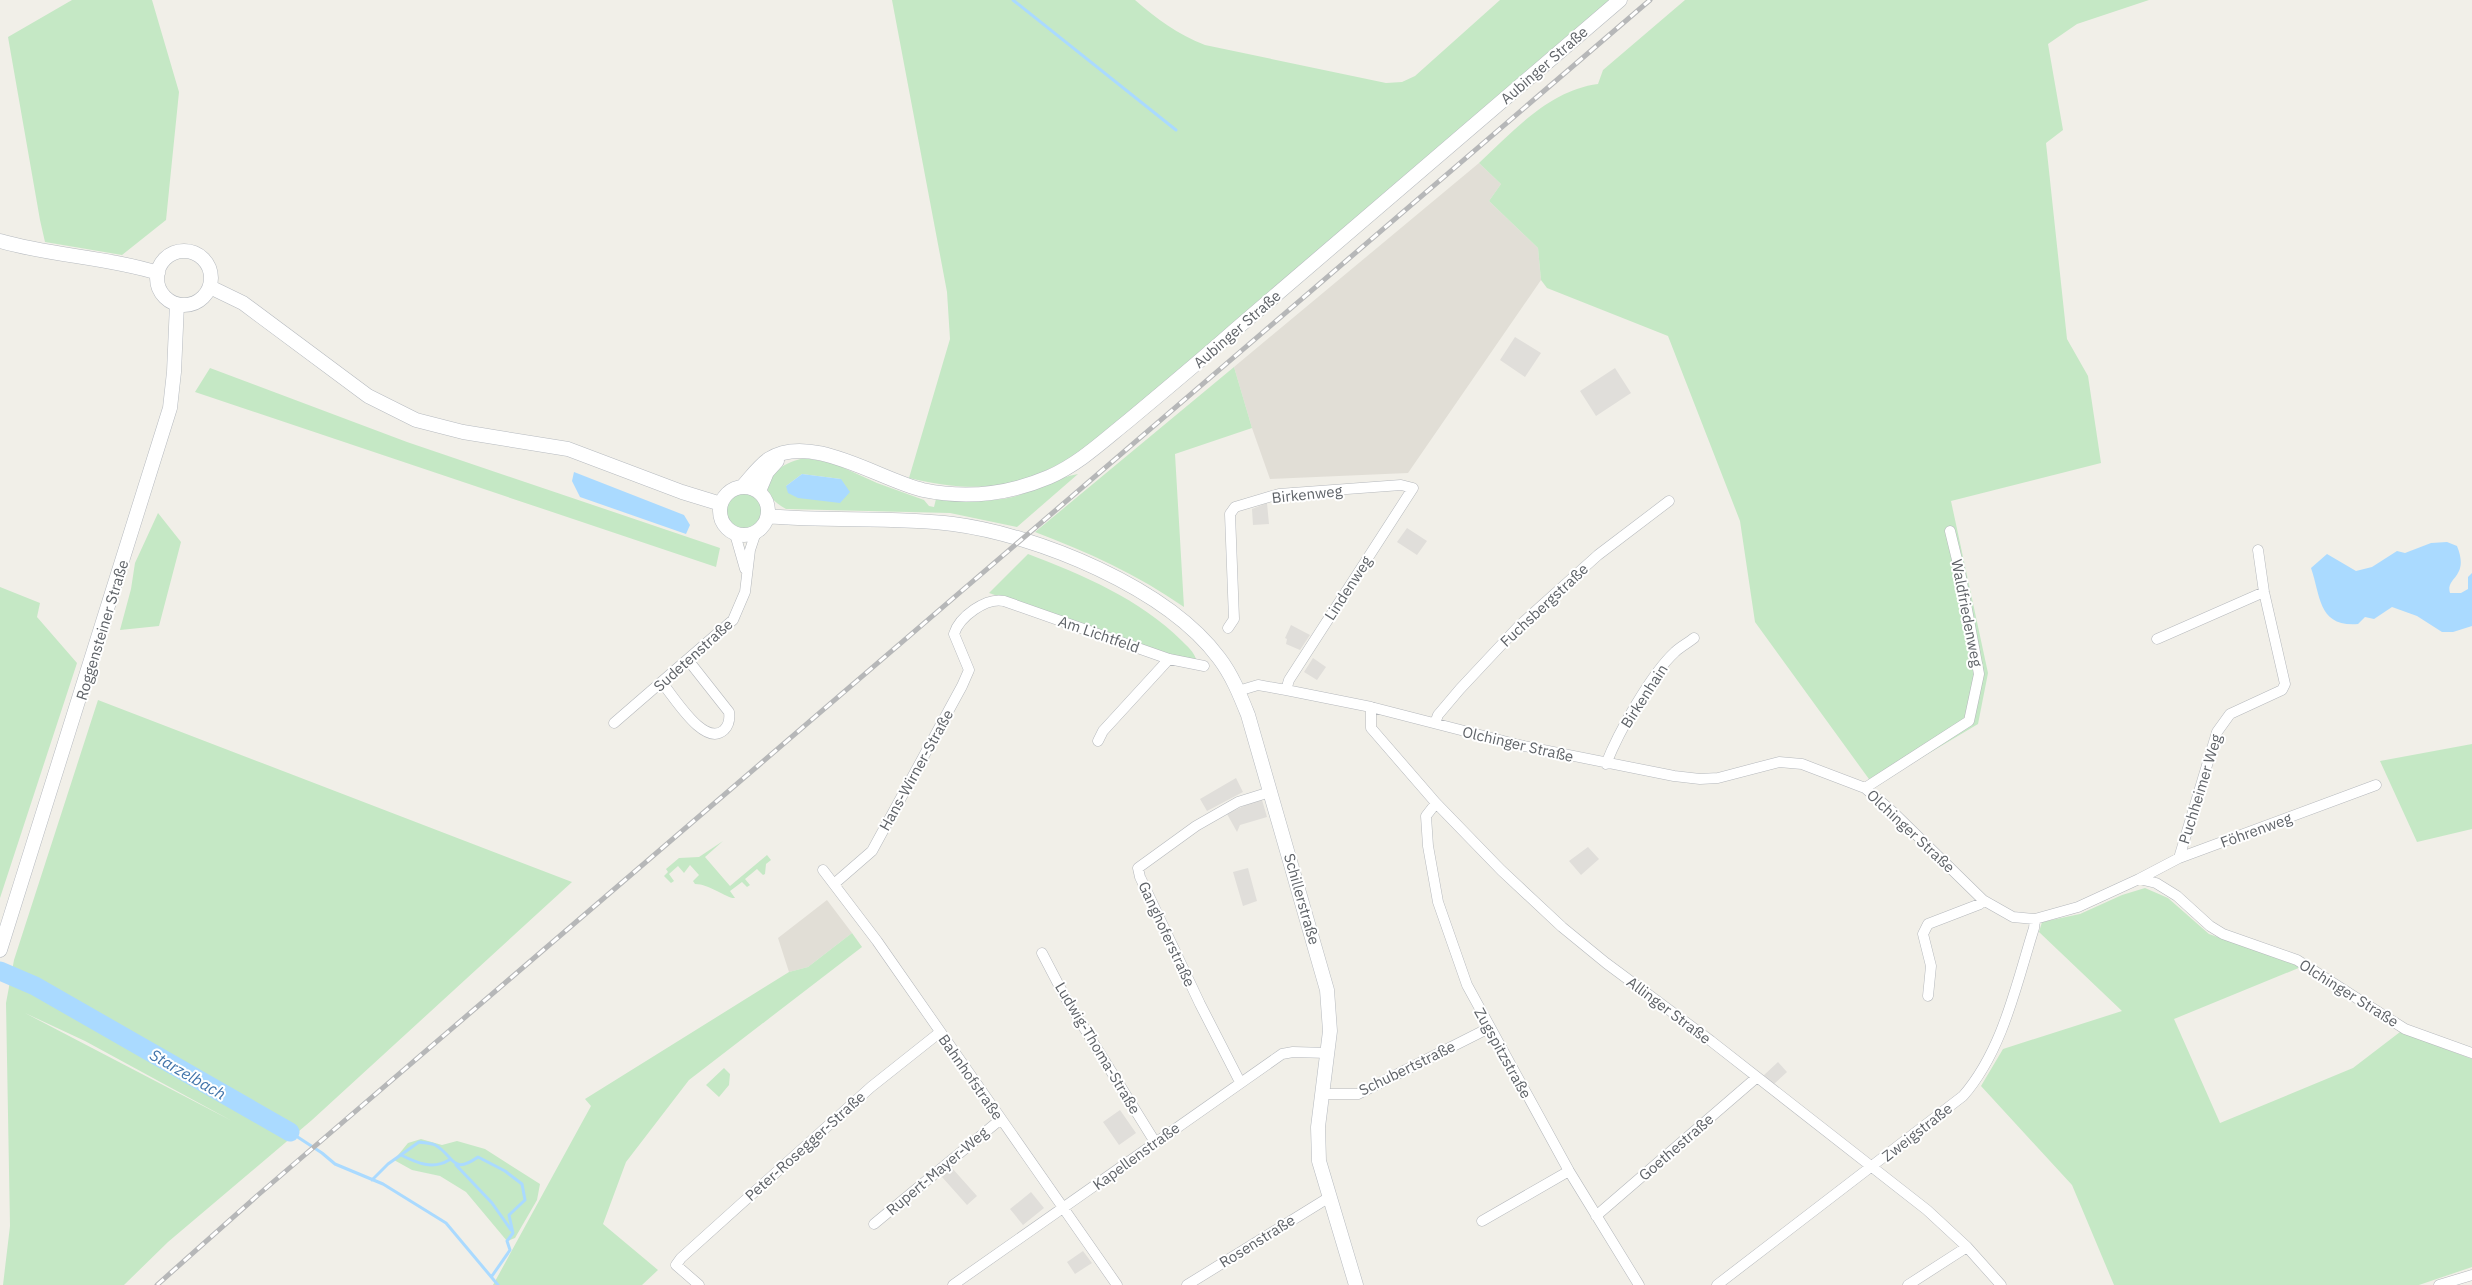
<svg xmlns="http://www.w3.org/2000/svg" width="2472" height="1285" viewBox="0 0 2472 1285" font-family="'IBM Plex Sans',sans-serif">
<rect width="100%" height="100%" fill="#f1efe8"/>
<path fill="#e0deda" d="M1515 337 1541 353 1525 377 1500 360Z
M1615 368 1631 393 1596 416 1580 391Z
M1267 503 1269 524 1253 525 1252 509Z
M1407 528 1427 541 1417 555 1397 542Z
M1291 625 1310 635 1300 650 1286 644 1287 639 1285 638Z
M1313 658 1326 667 1317 680 1304 672Z
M1236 778 1243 792 1207 811 1200 799Z
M1262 800 1267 817 1240 825 1237 832 1227 814 1254 801Z
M1588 847 1599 859 1581 875 1569 861Z
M1248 868 1257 901 1243 906 1233 872Z
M1778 1062 1787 1072 1774 1084 1763 1076Z
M1120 1110 1136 1133 1119 1145 1103 1122Z
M952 1168 977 1196 967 1205 942 1177Z
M1031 1192 1044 1208 1023 1225 1010 1209Z
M1083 1251 1092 1263 1075 1274 1067 1262Z"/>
<path fill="#e1ded6" d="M1479 163 1501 184 1489 201 1538 248 1541 280 1408 473 1270 479 1252 428 1234 367Z
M827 900 852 933 808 967 789 972 778 938Z"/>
<path fill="#c5e8c5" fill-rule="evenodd" d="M72 0H152L179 92 166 220 122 255 45 242 40 220 8 37Z
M892 0H1135C1157 19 1177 34 1205 45L1386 83 1402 82 1415 76 1500 0H1612L1098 439C1033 486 987 497 909 478L950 339 947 292Z
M1685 0H2149L2077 24 2048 44 2063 130 2046 143 2067 339 2088 376 2101 463 1951 501 1988 673 1978 724 1874 786 1755 622 1740 521 1668 336 1547 288 1541 280 1538 248 1489 201 1501 184 1479 163C1513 131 1550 90 1598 84L1603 70Z
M1234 367 1252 428 1175 454 1184 607C1138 575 1088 552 1035 532Z
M210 368 407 442 720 548 716 567 195 392Z
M805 458 833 463 877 483 924 500 929 506 934 507 936 499C961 500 988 503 1013 497 1035 491 1055 478 1078 474L1017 527 950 513 786 509C748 489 776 463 805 458ZM802 474 841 479 786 486Z
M726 511a18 18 0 1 1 36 0a18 18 0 1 1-36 0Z
M158 513 181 542 159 626 120 630 131 589 135 563Z
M1028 554C1083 575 1140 599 1182 641 1187 646 1194 652 1196 659L1190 661 989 593Z
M0 587 40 603 37 617 77 663 0 898Z
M98 700 572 882 312 1120 168 1242 124 1285H3L10 1226 6 1003 14 960ZM25 1013 85 1041 232 1121Z
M2472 744V829L2417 842 2380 761Z
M723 841 705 857 730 886 767 855 771 860 766 864 765 874 763 875 757 869 745 879 750 885 747 887 742 882 730 891 735 898C727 899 710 884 695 884L693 881 699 875 690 865 684 873 678 866 669 874 674 881 671 883 664 876 668 872 666 869 679 858 699 857Z
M2145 888 2168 898 2209 934 2301 967 2174 1019 2220 1123 2353 1068 2400 1032 2472 1059V1267L2419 1285H2114L2072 1185 1981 1086 2003 1049 2122 1011 2039 932 2042 922 2080 914 2122 895Z
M852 933 862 947 689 1080 626 1162 603 1224 658 1270 642 1285H493L591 1106 585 1099 789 972 808 967Z
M724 1068 730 1074 729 1085 719 1097 706 1085Z
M421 1139 442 1145 457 1141 485 1149 540 1184 537 1200 515 1238 507 1241 466 1192 440 1176 412 1170 394 1160 408 1143Z"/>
<path fill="#aadaff" d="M574 472 684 515 690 525 686 534 580 497 572 481Z
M802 474 841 479 850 492 840 503 798 498 788 493 786 486Z
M2447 542 2457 546C2470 578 2445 577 2450 593H2461L2468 589V577L2472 573V626L2453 632H2442L2417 616 2392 607 2374 619 2365 617 2358 624C2318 627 2321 597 2311 568L2327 554 2356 571 2372 567 2397 551 2405 553 2431 543Z"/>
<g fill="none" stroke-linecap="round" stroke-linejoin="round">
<path stroke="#aadaff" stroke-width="3" d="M1013 0 1176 130
M290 1132 322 1153 335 1164 383 1184 446 1223 498 1285
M401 1155C417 1163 433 1170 449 1160
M456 1165 492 1203 511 1230
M372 1180 388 1164 419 1142C424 1143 431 1143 435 1145 454 1155 451 1176 478 1157L505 1171 522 1184 525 1200 509 1215 513 1233 507 1241 510 1250 492 1276"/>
<path stroke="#aadaff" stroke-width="19" d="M0 971 35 986 290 1132"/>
<defs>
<path id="street" d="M735 534 745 569
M1228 628 1234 619 1230 514 1235 507 1279 494 1401 485 1413 488 1289 680 1286 690
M2157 639 2264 592
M662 683C674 696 704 748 724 730 729 725 730 719 729 712L688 660
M1238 691 1258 685 1286 690 1371 707 1519 745 1674 776 1700 779 1718 778 1779 762 1802 764 1865 788 1894 813 1983 900 2013 917 2035 919 2078 907 2139 879 2156 883 2177 896 2210 926 2223 934 2297 960 2405 1029 2472 1053
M1371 707V728L1436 803 1501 870 1562 927 1606 963 1711 1041 1927 1210 1967 1247 2001 1285
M614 723 733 620 745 592 750 550 756 532
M1435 723 1438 715 1460 689 1519 626 1598 555 1669 501
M1098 741 1103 731 1169 659
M1606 764C1618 733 1651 674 1675 652 1680 647 1688 643 1694 638
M1865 788 1969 721 1979 674 1960 572 1950 531
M1436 803 1426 816 1428 846 1438 902 1467 985 1569 1171 1639 1285
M2179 858 2217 732 2230 714 2282 690 2285 684 2264 592 2258 550
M823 870 877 941 1117 1285
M2139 879 2179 858 2376 785
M834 884 872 851 962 686 969 670 954 634C959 617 986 597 1004 601L1169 659 1204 666
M1042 953 1065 997 1155 1142
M1928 996 1931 966 1923 934 1928 924 1980 904 1983 900
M1240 1082 1200 1004 1140 877 1138 868 1196 826 1238 802 1270 792
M1322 1094H1358L1489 1028
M1596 1216 1756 1078
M1482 1221 1569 1171
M874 1224 1001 1119
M699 1285 676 1265 681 1258 871 1087 939 1033
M953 1285 1282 1054 1293 1052 1328 1053
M1187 1285 1328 1198
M1717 1285 1963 1096C2003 1050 2016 985 2034 928L2035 919
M1908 1285 1967 1247
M2439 1285 2472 1275"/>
<path id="secondary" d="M0 241C52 256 107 257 158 273
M157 278a27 27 0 1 1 54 0a27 27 0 1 1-54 0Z
M210 287 243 303 368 396 416 420 463 432 568 449 682 492 721 504
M743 486C751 477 759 466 769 459 811 432 880 480 923 490 966 499 1009 494 1049 477 1079 464 1103 441 1128 421 1164 391 1200 361 1235 330 1364 220 1492 110 1620 0
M720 511a24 24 0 1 1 48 0a24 24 0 1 1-48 0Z
M759 491 767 472 777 461
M768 516C829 522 892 516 953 524 1038 535 1167 588 1219 658 1232 675 1240 695 1248 715L1327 990 1330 1031 1318 1127 1319 1161 1356 1285
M0 950 170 408 174 372 177 304"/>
</defs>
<use href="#street" stroke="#b5b8bc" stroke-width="11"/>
<use href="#secondary" stroke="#b6babf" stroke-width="15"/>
<use href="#street" stroke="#fff" stroke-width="10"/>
<use href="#secondary" stroke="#fff" stroke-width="14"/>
<defs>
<path id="rail" d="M157 1285 258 1195 1650 0"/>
</defs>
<use href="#rail" stroke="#b6b7b8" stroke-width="5"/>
<use href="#rail" stroke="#fff" stroke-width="3" stroke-dasharray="9" stroke-linecap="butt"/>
</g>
<g text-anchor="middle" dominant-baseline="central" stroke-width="4" stroke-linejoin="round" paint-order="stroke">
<g font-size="15" fill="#5f6368" stroke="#fff">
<text transform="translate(1544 65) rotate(-41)">Aubinger Straße</text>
<text transform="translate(1237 329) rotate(-41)">Aubinger Straße</text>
<text transform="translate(1307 494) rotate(-6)">Birkenweg</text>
<text transform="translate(1348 588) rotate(-57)">Lindenweg</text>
<text transform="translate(1544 605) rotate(-43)">Fuchsbergstraße</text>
<text transform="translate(1967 613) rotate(79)">Waldfriedenweg</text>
<text transform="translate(102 630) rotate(-73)">Roggensteiner Straße</text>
<text transform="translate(1099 634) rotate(19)">Am Lichtfeld</text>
<text transform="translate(693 655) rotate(-42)">Sudetenstraße</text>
<text transform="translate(1644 696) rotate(-57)">Birkenhain</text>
<text transform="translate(1518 744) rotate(13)">Olchinger Straße</text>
<text transform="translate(916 770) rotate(-61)">Hans-Wirner-Straße</text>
<text transform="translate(2200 789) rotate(-73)">Puchheimer Weg</text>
<text transform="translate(2256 830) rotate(-20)">Föhrenweg</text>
<text transform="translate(1911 831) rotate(43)">Olchinger Straße</text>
<text transform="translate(1302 899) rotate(74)">Schillerstraße</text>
<text transform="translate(1167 934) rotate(65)">Ganghoferstraße</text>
<text transform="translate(2349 993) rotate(32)">Olchinger Straße</text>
<text transform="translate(1669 1010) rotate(37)">Allinger Straße</text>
<text transform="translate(1098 1048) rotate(59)">Ludwig-Thoma-Straße</text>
<text transform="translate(1503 1053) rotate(61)">Zugspitzstraße</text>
<text transform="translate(1407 1068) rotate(-26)">Schubertstraße</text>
<text transform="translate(971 1077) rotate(55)">Bahnhofstraße</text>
<text transform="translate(1917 1132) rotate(-38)">Zweigstraße</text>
<text transform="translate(805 1146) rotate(-42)">Peter-Rosegger-Straße</text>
<text transform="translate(1676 1147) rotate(-41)">Goethestraße</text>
<text transform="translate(1136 1156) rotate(-36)">Kapellenstraße</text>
<text transform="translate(937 1171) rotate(-40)">Rupert-Mayer-Weg</text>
<text transform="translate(1257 1241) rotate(-32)">Rosenstraße</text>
</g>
<g font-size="16" font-style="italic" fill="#4174aa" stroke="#fff">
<text transform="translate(188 1074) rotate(30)">Starzelbach</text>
</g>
</g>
</svg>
